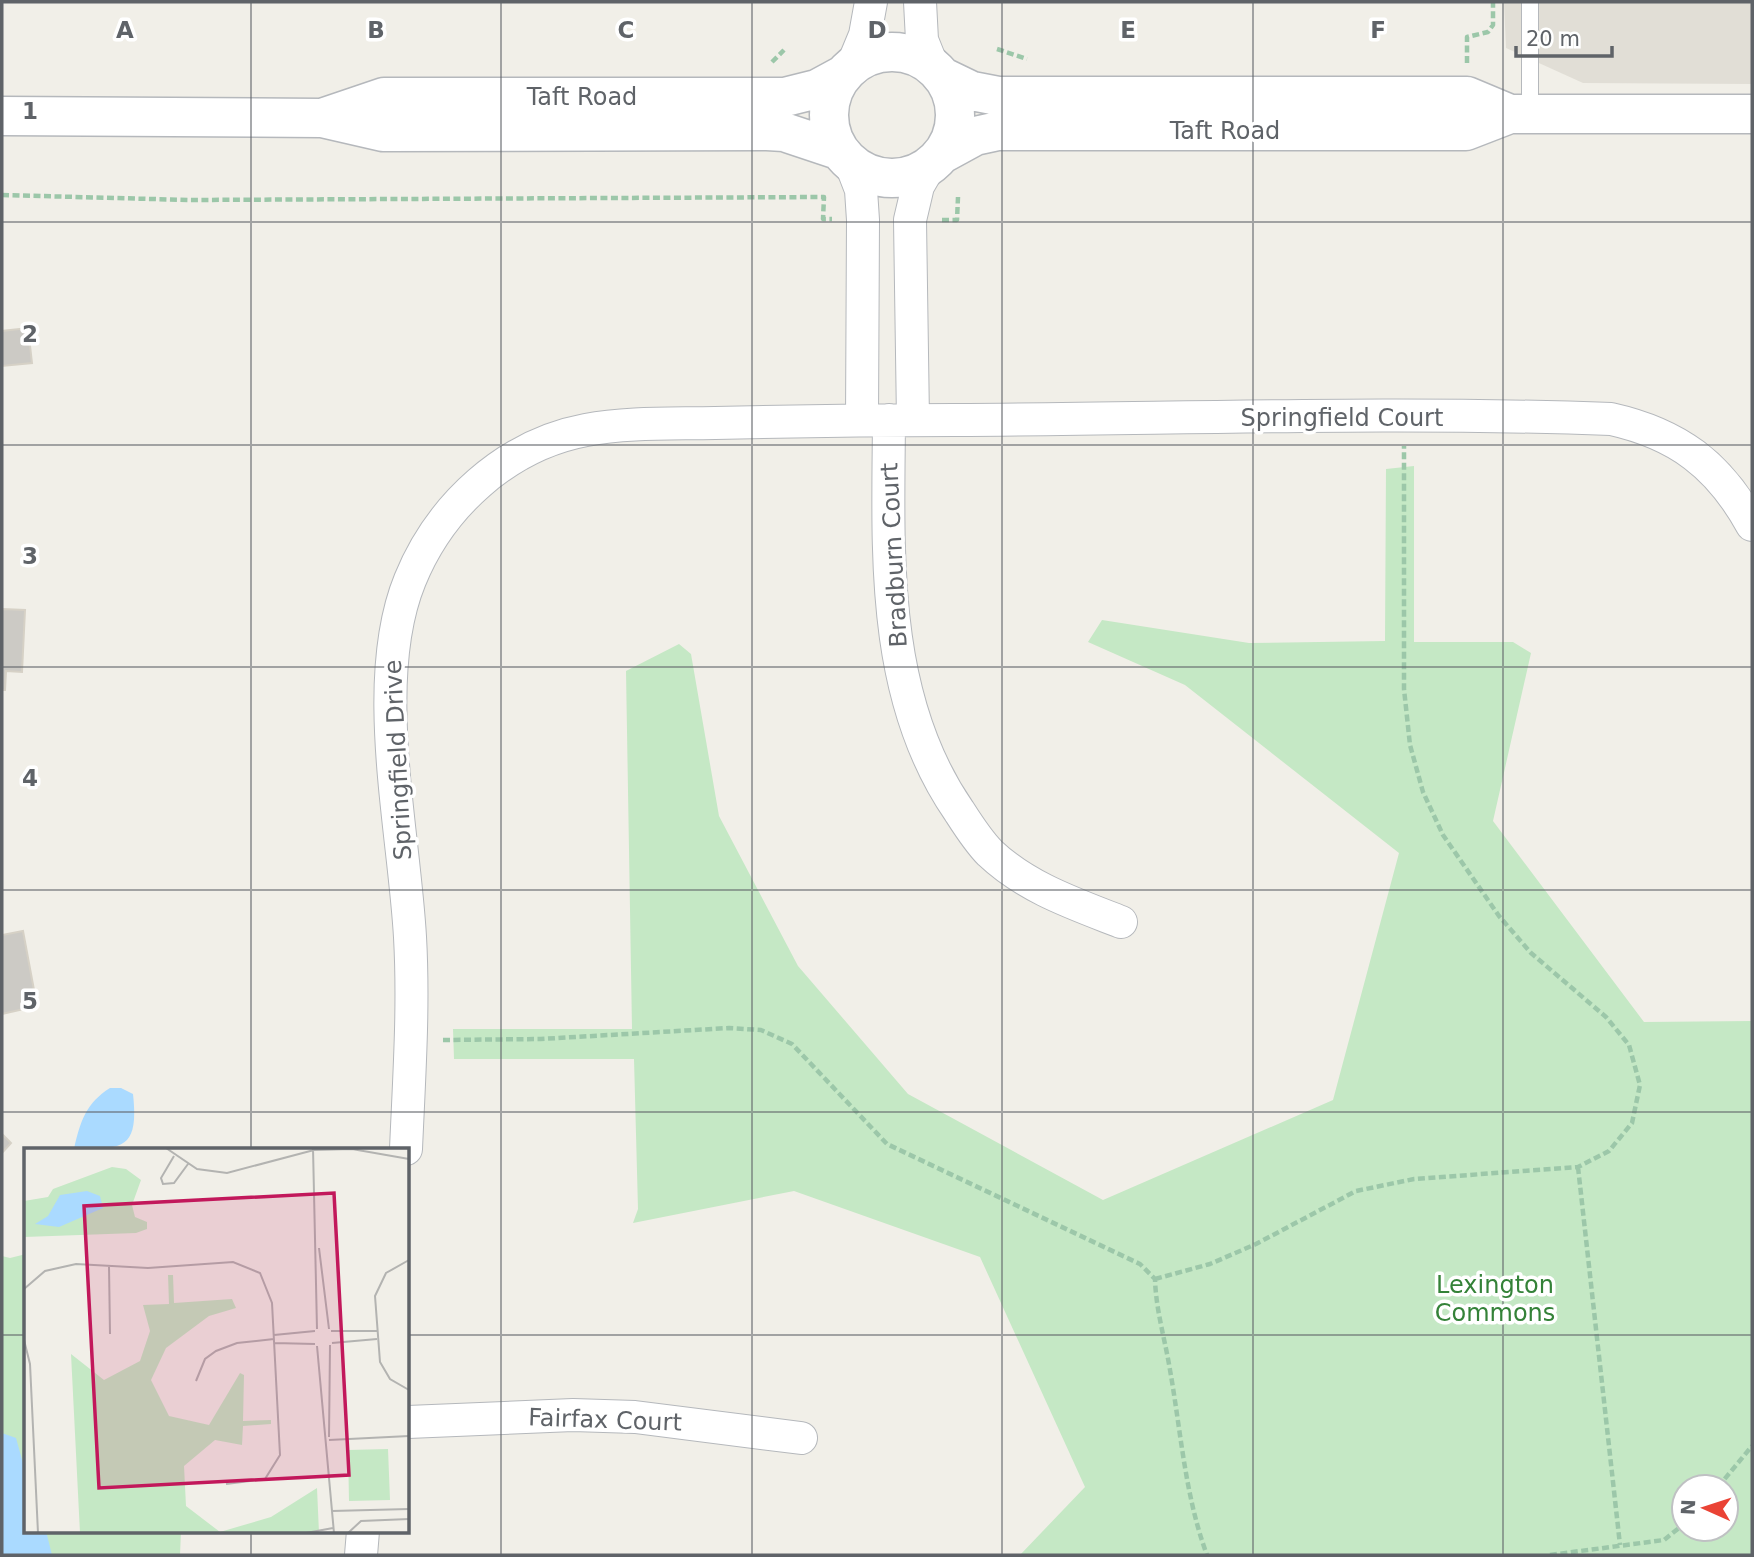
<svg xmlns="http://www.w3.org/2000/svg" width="1754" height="1557" viewBox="0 0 1754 1557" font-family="'DejaVu Sans',sans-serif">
<rect width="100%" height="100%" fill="#f1efe8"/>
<path fill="#e1ded6" d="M1504 2H1752V84L1583 83 1506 48Z"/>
<path fill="#c5e8c5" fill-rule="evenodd" d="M1414 466V642H1513L1531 653 1493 821 1644 1022 1752 1021V1555H1020L1085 1487 980 1257 794 1191 633 1223 638 1209 634 1059H454L453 1029H632L626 671 679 644 691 654 719 816 798 966 908 1094 1103 1200 1333 1100 1399 853 1185 685 1088 642 1102 620 1249 643 1385 641 1386 469ZM1684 1487H1726V1529H1684Z
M26 1254V1531H181L180 1555H2V1256L10 1258Z"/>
<path fill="#aadaff" d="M110 1088H121L133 1094C139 1150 123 1149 74 1149 80 1122 86 1103 110 1088Z
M2 1433 16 1438 26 1474V1531H46L52 1555H2Z"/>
<path fill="#cccac5" stroke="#d6d1c6" stroke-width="2" d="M28 328 32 363 2 366V331Z
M2 609 25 610 22 672 6 671 5 690H2Z
M23 931 37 1006 2 1014V935Z
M2 1134 11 1143 2 1153Z"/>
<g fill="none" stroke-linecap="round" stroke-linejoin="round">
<defs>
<path id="service" d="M1530 114V2"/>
<path id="minor" d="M920 2 922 40 932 65
M853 64 865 35 871 2
M851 164 861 190 863 220 862 420
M889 420C888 552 880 697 959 811 968 825 978 841 990 853 1027 888 1075 904 1121 922
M913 420 910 220 918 186 929 167
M406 1149C409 1079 414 1008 410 937 404 830 369 680 410 580 440 506 506 445 586 430 627 422 673 424 715 423 795 421 875 420 955 420 1173 419 1393 411 1611 419 1678 434 1719 465 1752 525
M408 1422 573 1415 635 1417 801 1438
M361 1555 363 1531"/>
<path id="tertiary" d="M829 115a63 63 0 1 1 126 0a63 63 0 1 1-126 0Z
M943 77 972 91 998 96H1467L1510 114
M2 116 322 118 383 132 767 131 784 132 838 150
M322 118 384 97H785L817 89 841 76
M942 154 975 136 998 131H1466L1510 114H1752"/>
</defs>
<use href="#service" stroke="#b5b8bc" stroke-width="18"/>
<use href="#minor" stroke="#b5b8bc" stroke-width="34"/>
<use href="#tertiary" stroke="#b5b8bc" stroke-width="41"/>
<path stroke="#9cc7a9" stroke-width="4.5" stroke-dasharray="7 3.5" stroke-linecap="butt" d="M997 49 1027 59
M772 62 784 50
M1467 63V37L1488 32 1493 25V2
M2 195 189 200 824 197 823 219H832
M942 220H957L958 197
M443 1040 541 1039 729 1028 761 1030 792 1044 887 1144 1140 1264 1155 1279C1156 1311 1165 1339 1170 1370 1181 1432 1185 1496 1207 1555
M1578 1167 1620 1545
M1155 1279 1210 1264 1256 1244 1356 1191 1414 1179 1578 1167 1609 1151 1632 1123 1640 1085 1629 1045 1606 1017 1531 953 1499 916 1443 835 1423 792 1410 745 1404 689V446
M1718 1487 1752 1446
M1550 1555 1664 1540 1684 1524"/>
<use href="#service" stroke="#fff" stroke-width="16"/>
<use href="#minor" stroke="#fff" stroke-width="32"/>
<use href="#tertiary" stroke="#fff" stroke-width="38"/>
</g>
<path fill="none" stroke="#5f6368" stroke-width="2" stroke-opacity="0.55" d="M251 2V1149M501 2V1555M752 2V1555M1002 2V1555M1253 2V1555M1503 2V1555M2 222H1752M2 445H1752M2 667H1752M2 890H1752M2 1112H1752M2 1335H26M408 1335H1752M251 1531V1555"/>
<g text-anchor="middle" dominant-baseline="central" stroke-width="7" stroke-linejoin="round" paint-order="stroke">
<g font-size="24" fill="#5f6368" stroke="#fff">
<text x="582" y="97">Taft Road</text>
<text x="1225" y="131">Taft Road</text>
<text x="1342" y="418">Springfield Court</text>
<text transform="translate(894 555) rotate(-93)">Bradburn Court</text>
<text transform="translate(398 760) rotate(-93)">Springfield Drive</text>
<text transform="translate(605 1420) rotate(2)">Fairfax Court</text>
</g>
<g font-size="24" fill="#348238" stroke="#fff">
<text x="1495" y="1285">Lexington<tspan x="1495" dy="28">Commons</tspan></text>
</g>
</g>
<g transform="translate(24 1148)">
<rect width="385" height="385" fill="#f1efe8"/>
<path d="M88 19 102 21 117 32 108 57 111 69 123 74V81L112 85 0 89V53L24 49 29 41ZM144 127H149L150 155 208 151 212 160 185 168 142 200 127 232 145 268 185 277 216 225 220 227 219 273 247 272V276L219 278 218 297 191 292 160 318 162 358 196 384 247 369 293 340 295 385H56L47 206 80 232 116 213 126 183 119 157 145 156ZM364 301 366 352 325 353 324 302Z" fill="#c5e8c5"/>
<path d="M63 43 76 48 79 60 35 79 11 76 24 68 36 47Z" fill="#aadaff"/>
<path fill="none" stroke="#b3b3b1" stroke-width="2" d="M142 0 173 21 203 25 290 2 328 1 385 11M289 0 293 181M150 8 137 30 139 36 150 35 164 16M295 100 305 181M385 112 362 125 351 148 356 214 366 231 385 242M85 118 86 186M0 141 21 123 52 116 124 120 209 114 236 125 248 155 256 307 241 331 202 336M307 183H353M250 187 291 183M0 192 6 216 14 385M250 195 291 196M308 195 353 191M293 198 310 385M172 233 181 211 192 203 213 195 250 191M305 289 306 197M305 292 385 288M308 363 385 361M282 385 309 380M324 385 337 373 385 371"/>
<path fill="#c2185b" fill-opacity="0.15" stroke="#c2185b" stroke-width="3.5" d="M310 45 325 327 75 340 60 58Z"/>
<rect width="385" height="385" fill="none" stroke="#5f6368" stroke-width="3.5"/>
</g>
<g font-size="23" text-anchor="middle" font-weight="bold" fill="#5f6368" stroke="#fff" stroke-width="7" stroke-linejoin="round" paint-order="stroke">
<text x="125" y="38">A</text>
<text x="376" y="38">B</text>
<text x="626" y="38">C</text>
<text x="877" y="38">D</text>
<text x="1128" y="38">E</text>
<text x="1378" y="38">F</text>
<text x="30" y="119">1</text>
<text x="30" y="342">2</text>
<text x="30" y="564">3</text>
<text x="30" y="786">4</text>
<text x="30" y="1009">5</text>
</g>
<rect width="1754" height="1557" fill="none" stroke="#5f6368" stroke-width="7"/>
<g transform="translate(1705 1508) rotate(273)"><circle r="33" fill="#ffffff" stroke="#bfc1c3" stroke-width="2"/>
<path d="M0-5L12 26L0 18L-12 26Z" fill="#ea4335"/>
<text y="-10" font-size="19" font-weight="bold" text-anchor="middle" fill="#5f6368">N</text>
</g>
<path d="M1516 46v10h96v-10" fill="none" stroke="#5f6368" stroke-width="3.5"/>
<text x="1526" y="46" font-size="21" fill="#5f6368" stroke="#ffffff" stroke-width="5" paint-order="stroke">20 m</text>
</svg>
